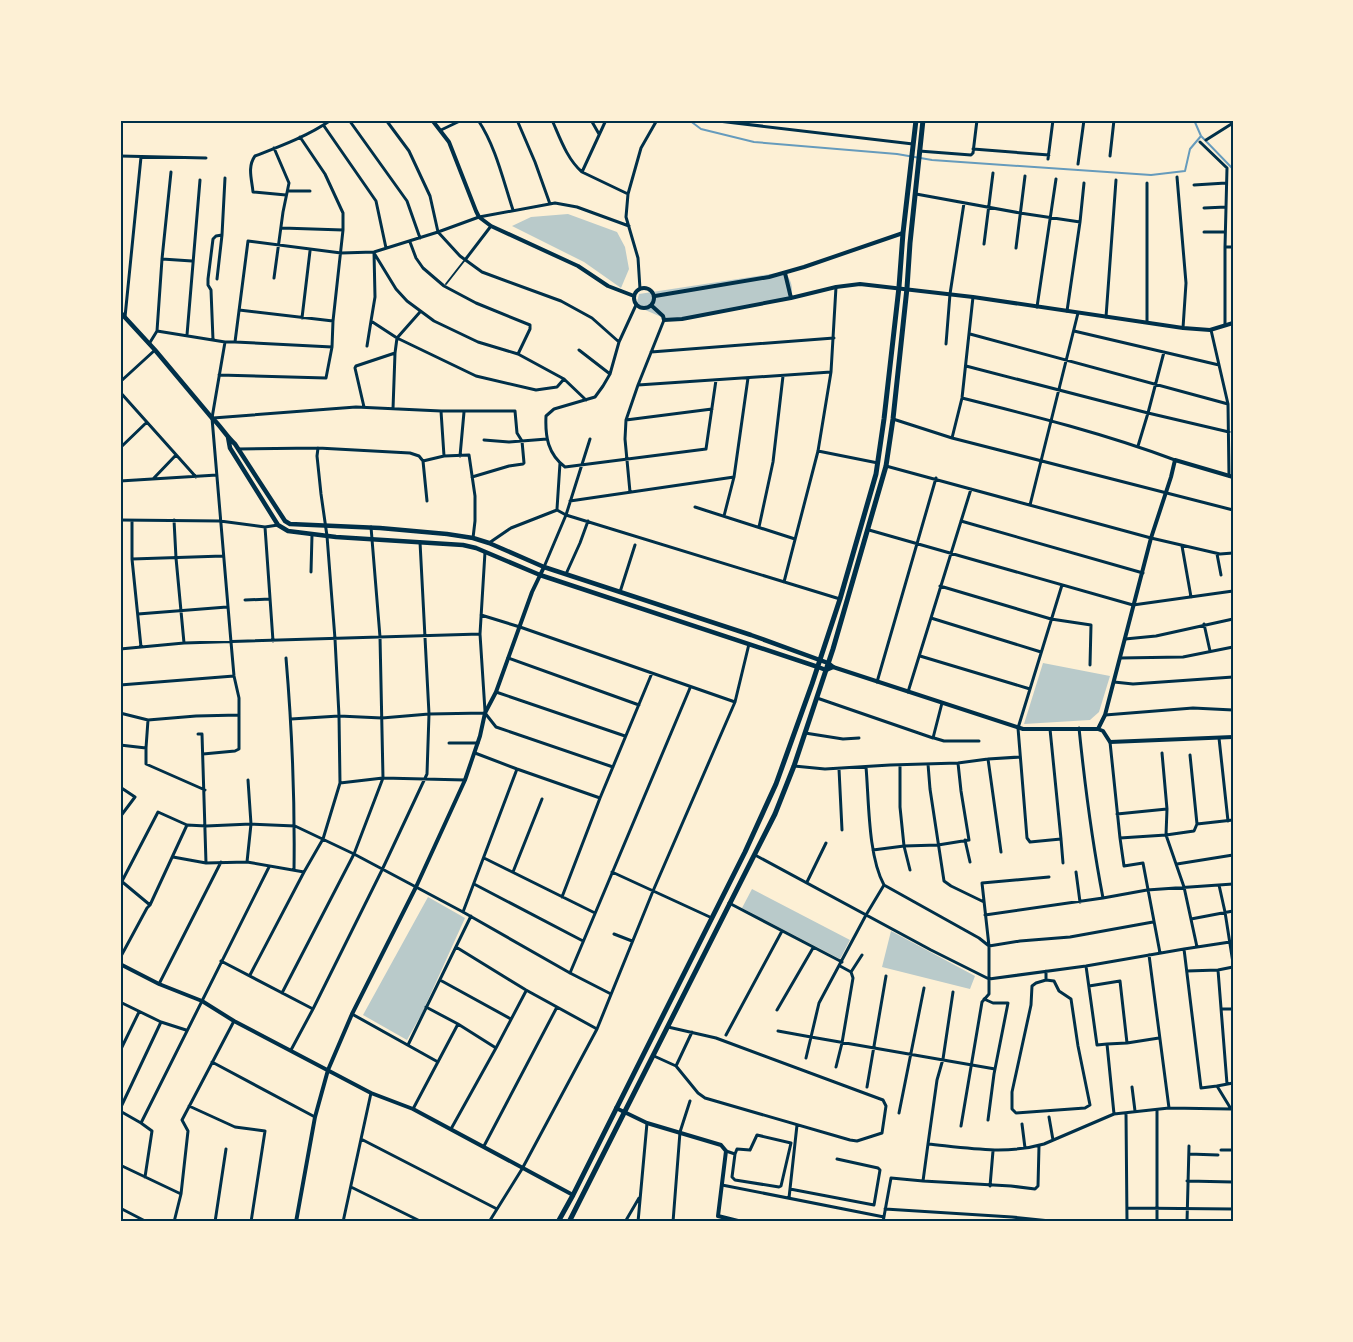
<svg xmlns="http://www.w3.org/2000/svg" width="1353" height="1342" viewBox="0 0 1353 1342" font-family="Arial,sans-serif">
<rect width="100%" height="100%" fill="#fdf0d5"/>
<path fill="#b9caca" d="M568 214 617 232 625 247 629 269 621 288 584 262 512 226 531 217Z
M784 272C792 280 794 289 790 299L693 317 666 319 636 306 639 294Z
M1043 663 1110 676 1099 712 1090 720 1024 724Z
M752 889 850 940 840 959 742 908Z
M428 897 465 918 422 1013 407 1040 363 1015Z
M891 931 975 976 970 989 882 967Z"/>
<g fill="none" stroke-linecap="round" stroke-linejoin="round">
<path stroke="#669bbc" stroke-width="2" d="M689 120 701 129 754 142 897 154 932 160 1151 175 1185 171 1190 149 1201 136
M1194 120 1201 136 1233 169"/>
<path stroke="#003049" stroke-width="2" d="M446 284 464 261"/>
<path stroke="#003049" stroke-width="3" d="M120 120H129
M349 120 407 201 420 238
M386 120 409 151 430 196 438 232 460 256 482 272 561 301 592 318 619 342
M478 120C496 147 503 180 513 210
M517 120 535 162 550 204
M552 120C560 138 567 159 582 172L628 194
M591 120 599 134
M710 120 913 144
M324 126 376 201 386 248
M441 130 462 120
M1206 140 1233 123
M1200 142 1227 168 1225 247V325
M973 149 1049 155
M919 151 971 155 973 153 977 120
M120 156 206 158
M1110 156 1114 120
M1048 159 1053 120
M1078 164 1084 120
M582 172 606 120
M1177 177 1186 283 1183 328
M1194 185 1226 183
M288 191H310
M916 194 1020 213 1080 222
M286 195 253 192C252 180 247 167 255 156 281 146 308 136 331 120
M1204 208 1226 207
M282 228 343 230
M1204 232H1225
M410 242 416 258 423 268 444 286 476 303 530 325V329L518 354
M984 244 993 173
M1225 247H1233
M1016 248 1025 176
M374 252 375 297 371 321 397 338 476 376 536 390 557 387 564 379
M374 253 396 289 407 301 434 321 478 342 518 354 564 379 586 400
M162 259 192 261
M465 260 491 226
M274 278 283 212 289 183 274 148
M217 279 222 235 225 178
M640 289 638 258 626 217 628 194 641 148 657 120
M636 305 619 342 610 374 603 386 595 397 554 409 546 416C545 437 548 454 565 467L706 449 716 380
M1037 307 1056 179
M239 310 333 321
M1067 311 1080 222 1084 183
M125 317 141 157
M1106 317 1116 180
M302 318 310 251
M1147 322V183
M1211 330 1228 404 1229 476
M157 331 225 342
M1074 331 1219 365
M970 334 1228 404
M187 335 200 180
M213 340 211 290 208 285V279L213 239 216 236 222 235
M235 342 332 347 333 321 343 230V213L325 174 300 137
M149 344 157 331 162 259 171 172
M946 344 950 294 964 203
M367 346 371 321
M579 350 610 374
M651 352 834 338
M966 366 1148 413 1229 432
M219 375 326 378 332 347
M120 382 155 350
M638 385 831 372
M120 392 196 477
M962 398C1034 416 1106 434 1175 460
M364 407 355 368 356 366 395 353
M393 409 395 353 397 338 420 312
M441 411 444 456 469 455 475 496V521L473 538
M213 418 356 407 441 411H515L517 433 522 441 524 463 523 464 509 466 472 477
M893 419 952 438 1233 510
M626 420 712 409
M952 438 962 398 973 297
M484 440 509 442 547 439
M1138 446 1148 413 1164 352
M120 448 147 422
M238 449 318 448 410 453 419 456 423 461 427 501
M818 451 878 463
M460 456 464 412
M423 461 444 456
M886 466 1151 538 1220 554 1233 553
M153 479 176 455
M120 481 217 475
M630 492 625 439 626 420 638 385 664 320
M570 501 734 477
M1030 505 1078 313
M695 507 795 539
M557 509 560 463
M724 516 734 477 748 378
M120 520 220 521 265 527 278 525
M174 520 176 558 184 643
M132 521V559L141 647
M961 521 1143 573
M265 527 273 641
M759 527 773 462 783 376
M869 530 1133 605 1233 591
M489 543 511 528 557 510 566 515 840 599
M1182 546 1191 597
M485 552 480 634 485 711
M1217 554 1221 575
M132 559 223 556
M544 567 566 515 590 439
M311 572 312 535
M566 574 580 543 588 521
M784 582 818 451 831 372 836 287
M940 586 1051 619 1091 625 1090 665
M620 592 635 545
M245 600 270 599
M138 614 227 607
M481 615 520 627 735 702
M931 618 1041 652
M1204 624 1210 651
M1125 639 1156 636 1233 619
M120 649 184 643 480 634
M920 656 1030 689
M286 658C292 729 295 799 294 870
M508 658 639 705
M1120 658 1183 657 1233 647
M877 682 936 478
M1114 682 1133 684 1233 677
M120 685 234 676
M496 692 625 736
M908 692 971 489
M817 698 933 738 942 703
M120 713 148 720 196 716 239 715
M485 713 496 727 613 767
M1105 715 1193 708 1233 710
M291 719 339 716 382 718 429 714 485 713
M1079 728C1085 787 1092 841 1103 898L1147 890 1233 884
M1050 729 1061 839 1030 842 1027 838 1018 728 1062 585
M805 733 843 739 859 738
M198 734H202L206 863 247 862 304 872
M934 738 944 741H979
M1219 738 1228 821
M1110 742 1120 838 1166 835 1194 831 1197 824 1233 820
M449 743H478
M120 745 146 748V764L205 790
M146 748 148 720
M475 753 517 769 600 798
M1162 753 1167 809 1166 835 1184 887 1197 947
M203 754 235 751 239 749V698L234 676 231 642 212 418 225 342H235L248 241 341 253 374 252 438 232 479 217 555 203 577 207 629 226
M1190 755 1197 824
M988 759 1001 852
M928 764 930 789 944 881 951 886 984 902
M900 765V807L904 846 910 870
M794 766 825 769 890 765 958 763 988 759 1020 757
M866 767C869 801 868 856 884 885L866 915 819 1003 811 1037 995 1069
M839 769 842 830
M340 783 383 778 465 780
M120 787 135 797 120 817
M1117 814 1167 809
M1120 838 1124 866 1143 863 1160 953
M1061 839 1063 863
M965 840 970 862
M873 850 904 846 938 845 969 840 961 791 958 763
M755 855 931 950 989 979 1086 966 1184 949
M173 857 206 863
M484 858 595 913
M247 862 251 824 248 780
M1177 864 1233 855
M513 872 542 799
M612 872 712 918
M1076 872 1080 902
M120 880 150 905
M807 882 826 843
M474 884 583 941
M120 885 158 812 187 825
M884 885 979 938 989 946 982 883 1049 877
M1219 885 1225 912 1233 963
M562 897 600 798 652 673
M729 903 842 962
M463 912 517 769
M985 915 1103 898
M1191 919 1233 911
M614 934 632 941
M456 947 526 990 597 1029
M1149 955 1169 1108
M120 958 147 908 150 905 187 825 206 826 251 824 295 826 354 854 463 912 570 973 611 994
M221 961 313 1009
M1086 966 1097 1045 1107 1044
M1218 970 1227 1084
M1046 971V980L1054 981 1059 991 1071 999 1078 1046 1090 1105 1085 1108 1016 1113 1012 1109V1092L1031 1005 1032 986 1036 983 1046 980
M1187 971 1218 970 1233 967
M851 972 862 955
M570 973 690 688
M250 975 304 872 323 839 340 783 339 716 335 639 327 536 321 494 317 456 318 448
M440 980 511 1019
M159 984 221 862
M1089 986 1120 981 1127 1043
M282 993 354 854 383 778 380 637 371 527
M984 999 993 1003H1008L994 1074 988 1120
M120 1002 161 1022 186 1030
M426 1007 458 1024 496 1048
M1221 1009H1233
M777 1010 813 948
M352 1014 438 1062
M778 1031 811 1037 806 1058
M726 1035 782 931
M408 1045 471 916
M291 1050 313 1009 382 870 427 774 429 714 420 542
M120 1051 139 1012
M654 1056 676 1066 698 1093 705 1098 850 1140 857 1141 882 1133 886 1106 883 1100 716 1038 668 1027
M212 1062 315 1117
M676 1066 692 1032
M836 1067 842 1043 853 978 851 972 840 966
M1217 1086 1201 1088 1184 949 1230 942
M867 1087 886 976
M1132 1087 1135 1111
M189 1106 235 1127 265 1131 251 1222
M120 1109 161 1022
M413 1109 458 1024
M120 1111 141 1123 152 1131 145 1177
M899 1113 924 988
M1126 1113 1127 1222
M1114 1114 1107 1044 1127 1043 1159 1038
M1049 1117 1053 1140
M141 1123 269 867
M1022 1124 1025 1148
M961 1126 982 1002 989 994V946L1020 941 1070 937 1153 922
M451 1129 496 1048 526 991
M361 1139 497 1209
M928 1144 937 1080 943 1059 953 992
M484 1146 557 1007
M1221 1150H1233
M726 1151 735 1154 737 1149 750 1150 757 1135 791 1143 781 1186 779 1187 735 1180 732 1177 735 1154
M1189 1154 1218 1155
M120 1165 181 1194
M923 1181 1011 1186 1035 1189 1038 1186 1039 1146
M1187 1181 1233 1182
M722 1185 884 1217
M990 1186 993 1151
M351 1187 422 1222
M790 1189 874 1205 880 1170 878 1168 837 1159
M789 1198 797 1125
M120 1208 147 1222
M1127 1208 1233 1209
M885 1209 1012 1217 1060 1222
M174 1222 181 1194 188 1131 182 1120 234 1021
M215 1222 226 1149
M343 1222 371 1093
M489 1222 522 1169 597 1029 653 891 735 702 749 644
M625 1222 639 1198
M638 1222 647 1123
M673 1222 680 1132 690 1101
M883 1222 891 1178 923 1181 928 1144C967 1148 1006 1155 1044 1144L1114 1114 1169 1108 1231 1109 1217 1086 1233 1083
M1157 1222V1110
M1187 1222 1189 1146"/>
<path stroke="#003049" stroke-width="4" d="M432 120 449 142 476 211 479 217 491 226 578 266 608 286 634 296
M785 273 791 298
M634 298a10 10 0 1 1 20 0a10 10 0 1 1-20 0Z
M655 296 769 277 804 267 903 233
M652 306 663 316 664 320 682 319 791 298 836 287 860 284 973 297 1183 328 1210 330 1233 323
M833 667 1023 729H1098L1105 715 1151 538 1171 477 1175 460 1233 477
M1098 729 1103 731 1110 742 1233 737
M120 964 159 984 202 1001 234 1021 371 1093 413 1109 573 1195
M616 1108 647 1123 721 1145 726 1151 718 1216 742 1222
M296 1222 315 1117 328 1070 352 1014 416 887 465 780 480 736 485 713 496 692 532 592 544 567"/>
<path stroke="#003049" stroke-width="4.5" d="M120 312 155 350 212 418C221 426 226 436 235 444L285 521 290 524 380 528 447 534 473 538 489 543 544 567 751 635 828 663 833 667 826 670 818 667 540 575 476 548 463 545 336 537 288 531 278 525 230 448 228 437"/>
<path stroke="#003049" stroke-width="5" d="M558 1222 573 1195 745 852 765 808 776 784 812 684 840 599 876 474 884 419 899 287 903 233 916 120
M569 1222 775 814 794 766 833 649 886 466 893 419 907 288 910 243 923 120"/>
</g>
<rect width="1353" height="1342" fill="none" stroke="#fdf0d5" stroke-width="243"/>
<rect x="122" y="122" width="1110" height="1098" fill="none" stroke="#003049" stroke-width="2"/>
</svg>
